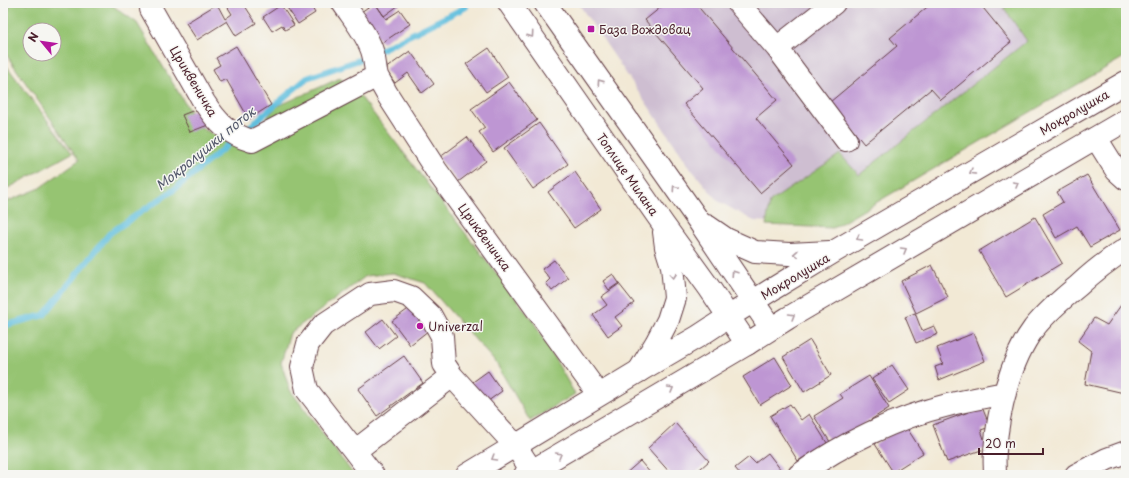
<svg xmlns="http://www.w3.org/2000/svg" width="1129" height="478" viewBox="0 0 1129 478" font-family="'Playpen Sans',sans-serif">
<rect width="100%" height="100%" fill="#f6f6f2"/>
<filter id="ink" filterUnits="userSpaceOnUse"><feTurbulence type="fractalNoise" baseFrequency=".025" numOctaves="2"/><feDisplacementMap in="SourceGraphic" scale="8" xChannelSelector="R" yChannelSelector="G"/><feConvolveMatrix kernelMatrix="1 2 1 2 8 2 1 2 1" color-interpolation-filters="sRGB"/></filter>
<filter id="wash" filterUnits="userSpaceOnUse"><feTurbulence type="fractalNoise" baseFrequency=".012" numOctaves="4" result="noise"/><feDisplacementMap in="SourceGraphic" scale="16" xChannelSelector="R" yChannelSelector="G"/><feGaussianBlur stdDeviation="0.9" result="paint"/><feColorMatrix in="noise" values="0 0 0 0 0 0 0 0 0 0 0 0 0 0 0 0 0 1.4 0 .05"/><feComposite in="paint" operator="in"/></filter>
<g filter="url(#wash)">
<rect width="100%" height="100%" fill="#f2e9d5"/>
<path fill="#cebed1" d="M578 3H1111L826 225 754 221 718 201 692 170Z"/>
<path fill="#96c472" stroke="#70724e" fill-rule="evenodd" d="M10 3H109L137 23 199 127 242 148 276 107 340 78 360 96 533 321 575 394 530 421 496 363 425 283 393 273 366 276 290 333 281 363 290 390 354 475H3V203L38 189 79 160 3 50V11L9 9ZM30 30H54V54H30Z
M1012 3H1126V56L833 228 766 225 770 202 840 154 859 175 1027 41 1004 8Z
M3 61 72 153 3 191Z"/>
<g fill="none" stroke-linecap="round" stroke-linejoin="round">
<path stroke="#60bfde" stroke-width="6" d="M376 52 466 7
M242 133 307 78 359 60
M3 326 44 315 110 233 175 189 235 139"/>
</g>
<g id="blocks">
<path fill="#be96d3" d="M225 3H249L245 6 256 23 236 36 227 21 197 40 186 23 217 4 225 19 232 14Z
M284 3H309L315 13 298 24Z
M374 3H402L384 16 377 6 386 19 400 10 410 24 382 43 361 12Z
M666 3H695L777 100 756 118 794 164 760 193 684 104 703 88 645 20Z
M932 3H979L1011 42 941 100 931 89 864 144 830 102 897 46 890 38Z
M281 5 294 25 285 30 282 25 272 31 263 17Z
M236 46 271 105 249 119 226 79 220 82 213 69 220 65 216 58Z
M489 48 508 77 486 92 466 64Z
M410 51 434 84 422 93 408 73 395 83 385 69Z
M509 82 537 120 493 152 479 132 485 128 471 109Z
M200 108 208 125 190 132 182 115Z
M539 123 568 164 533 189 504 148Z
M467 137 486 161 458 182 439 158Z
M575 172 601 209 574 228 548 192Z
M1087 175 1120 230 1090 247 1077 226 1056 238 1043 214 1063 202 1057 192Z
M1035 217 1062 263 1006 297 979 251Z
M554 260 568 278 552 291 546 283 550 279 542 269Z
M932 265 948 297 916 313 901 281Z
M613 274 619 283 609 290 603 281Z
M619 284 634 303 615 317 622 326 608 336 593 315 607 305 601 297Z
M415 304 433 327 410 345 392 321Z
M1121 305 1126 308V374L1124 393 1085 384 1091 351 1078 341 1094 318 1107 325Z
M915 313 922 331 934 326 938 334 916 343 905 317Z
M383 319 396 336 379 349 366 332Z
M974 333 985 361 939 380 935 367 943 364 937 348Z
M810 340 831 375 804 392 783 357Z
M404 356 423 383 377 416 358 389Z
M775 357 792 385 760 405 743 377Z
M892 365 909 390 889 403 872 379Z
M488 371 502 391 484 404 470 384Z
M869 376 889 408 832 445 814 416 843 398 840 394Z
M790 404 801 420 809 414 827 443 798 461 770 416Z
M982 407 990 427 981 430 987 448 947 462 933 425Z
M675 423 709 461 693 475H672L648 448Z
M905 425 923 453 893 472 875 444Z
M768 453 781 470 775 475H741L735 468 749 457 755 463Z
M640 461 652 475H624Z"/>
</g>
</g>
<g filter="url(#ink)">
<use href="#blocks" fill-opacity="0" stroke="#633d44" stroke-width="1"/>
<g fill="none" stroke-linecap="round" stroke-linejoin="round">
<defs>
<path id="minor" d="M343 3C353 18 369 37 373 54 375 61 375 68 377 76
M738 3 777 48 846 140
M151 9 204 102C217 122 228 134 252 141L377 76 387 94 436 170 599 395
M777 48 834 3
M1096 138 1116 170 1126 179
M355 451 452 376
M373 475 307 390 302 367 308 344 323 325 370 294 394 291 411 297 431 316 442 336 444 364 452 376 515 445 532 471
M467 475 639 371 699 336 728 317
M525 475 747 344
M799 475C841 444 898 417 948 405 967 400 986 397 1005 393
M995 475C995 467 994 459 995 451 998 411 1010 360 1034 328 1047 312 1062 299 1078 286 1093 272 1108 260 1126 249
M1076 475 1107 459 1126 452"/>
<path id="major" d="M509 3 663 224 710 289 747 344 788 318 1126 120
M545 3 698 220 771 328
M707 226 726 239 755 252 789 254 830 252
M728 317 771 290 835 251 1126 82
M639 371 656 343 668 320 675 298 672 266 666 247 664 232"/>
</defs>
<use href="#minor" stroke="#633d44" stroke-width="24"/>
<use href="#major" stroke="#633d44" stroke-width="24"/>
<use href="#minor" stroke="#fff" stroke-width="22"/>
<use href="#major" stroke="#fff" stroke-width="22"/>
</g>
<defs><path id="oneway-chevron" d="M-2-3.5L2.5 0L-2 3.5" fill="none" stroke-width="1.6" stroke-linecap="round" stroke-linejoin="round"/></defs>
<g stroke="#ae9aa0">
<use href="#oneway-chevron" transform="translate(531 35) rotate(55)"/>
<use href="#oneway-chevron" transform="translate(600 82) rotate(-125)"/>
<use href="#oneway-chevron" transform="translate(972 172) rotate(150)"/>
<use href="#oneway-chevron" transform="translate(1016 184) rotate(-30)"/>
<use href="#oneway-chevron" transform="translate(675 188) rotate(-125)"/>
<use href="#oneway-chevron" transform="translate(859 238) rotate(150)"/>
<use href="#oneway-chevron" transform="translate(904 250) rotate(-30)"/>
<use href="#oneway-chevron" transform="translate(796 254) rotate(177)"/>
<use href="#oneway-chevron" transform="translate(734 273) rotate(-124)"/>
<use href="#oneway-chevron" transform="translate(673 276) rotate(85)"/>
<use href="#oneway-chevron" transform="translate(792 316) rotate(-31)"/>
<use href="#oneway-chevron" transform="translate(671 389) rotate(-30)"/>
<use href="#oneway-chevron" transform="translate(559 455) rotate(-30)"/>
<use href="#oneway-chevron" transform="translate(494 458) rotate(149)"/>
</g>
</g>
<g fill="#b5179e" stroke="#f6f6f2" stroke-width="1.5">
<rect x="587" y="25" width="8" height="8" rx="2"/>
<circle cx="420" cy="326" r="4"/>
</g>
<g text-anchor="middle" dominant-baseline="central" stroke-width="3" stroke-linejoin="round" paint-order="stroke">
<g font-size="12" fill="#4a1f2b" stroke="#f6f6f2" text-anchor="start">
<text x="599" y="29">База Вождовац</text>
<text x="428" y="326">Univerzal</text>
</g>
<g font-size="12" fill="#4a1f2b" stroke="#f6f6f2">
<text transform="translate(194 81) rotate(59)">Цриквеничка</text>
<text transform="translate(1074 112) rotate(-30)">Мокролушка</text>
<text transform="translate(628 174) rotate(55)">Топлице Милана</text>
<text transform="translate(485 237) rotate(54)">Цриквеничка</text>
<text transform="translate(795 276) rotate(-31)">Мокролушка</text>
</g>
<g font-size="13" font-style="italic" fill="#52576a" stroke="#f6f6f2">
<text transform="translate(205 148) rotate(-39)">Мокролушки поток</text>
</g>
</g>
<rect width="1129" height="478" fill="none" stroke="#f6f6f2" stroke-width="16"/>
<g transform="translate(42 42) rotate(299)"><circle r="19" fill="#f6f6f2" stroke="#b1a0a2"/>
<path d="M0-3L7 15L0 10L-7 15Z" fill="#b5179e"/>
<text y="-6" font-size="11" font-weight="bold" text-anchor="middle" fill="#4a1f2b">N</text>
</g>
<path d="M979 448v6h64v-6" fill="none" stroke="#4a1f2b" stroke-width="2"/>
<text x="985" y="448" font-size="12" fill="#4a1f2b" stroke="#f6f6f2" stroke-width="3" paint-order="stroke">20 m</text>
</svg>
